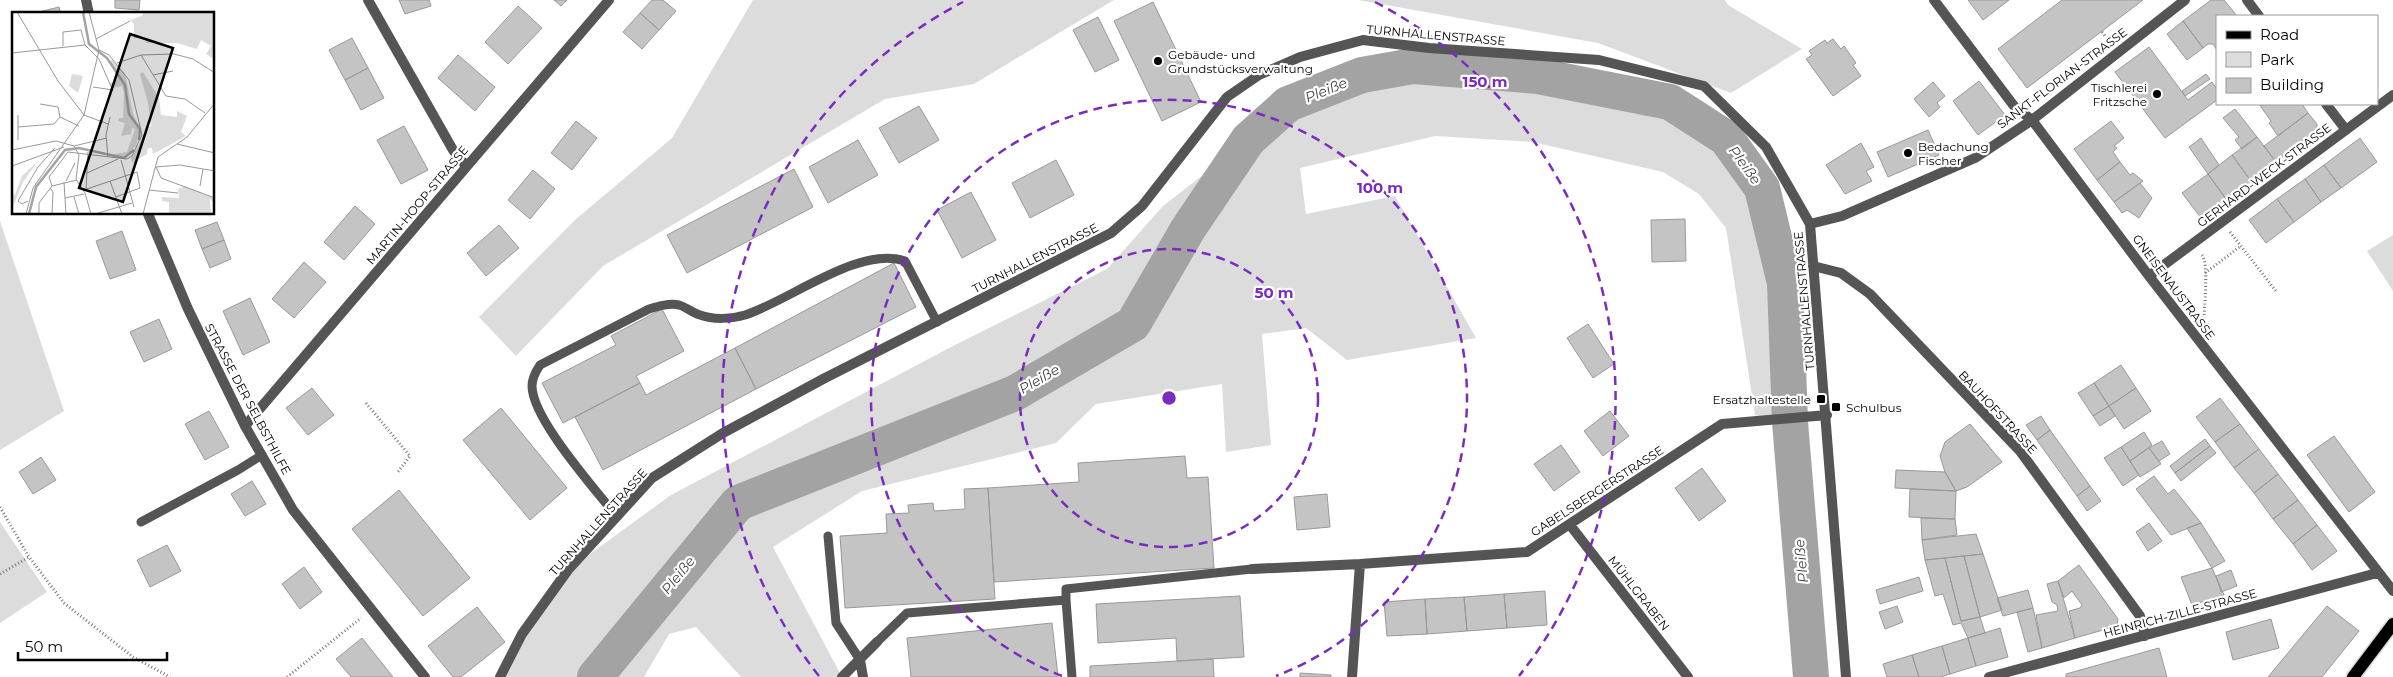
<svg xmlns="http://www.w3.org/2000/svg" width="2393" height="677" viewBox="0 0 2393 677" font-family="Montserrat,sans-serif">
<rect width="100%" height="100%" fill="#fff"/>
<path fill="#dcdcdc" d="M753 0H1114L974 84 885 99 603 266 516 356 479 317 575 220 672 138Z
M1358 0H1725L1728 5 1802 49 1731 93 1598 43Z
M1413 66 1538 76 1670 102 1726 138 1762 188 1785 283 1790 422 1755 415 1726 228 1699 194 1663 172 1533 142 1435 136 1300 168 1306 214 1395 196 1476 338 1347 360 1306 328 1262 334 1271 445 1226 452 1222 384 1096 404 1056 443 862 491 773 547 842 677H741L696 627 669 634 644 677H500L568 570 671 495 953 346 1107 269 1163 206 1248 140 1288 104 1362 75Z
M0 221 64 411 0 450Z
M2393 235V291L2367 251Z
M0 522 47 592 0 623Z"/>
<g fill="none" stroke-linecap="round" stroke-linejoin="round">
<path stroke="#a3a3a3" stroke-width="36" d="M595 677 738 503 1015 393 1133 324 1188 229 1248 140 1288 104 1362 75 1413 66 1538 76 1670 102 1726 138 1762 188 1785 283 1790 422 1811 677"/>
</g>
<path fill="#c4c4c4" stroke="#999" d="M115 0H140L139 10 115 8Z
M399 0H429L431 6 405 14Z
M554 0H567L561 6Z
M652 0H663L676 11 659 30 640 13Z
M1968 0H2009L1983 20Z
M2062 0H2143L2027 88 1998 49Z
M2211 0H2224L2237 16H2217V50L2213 44H2208L2203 48 2183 21Z
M1153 2 1201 102 1162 121 1114 21Z
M518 6 542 28 508 64 485 42Z
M59 7 61 14H35V13Z
M640 13 659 30 642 49 623 32Z
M1098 17 1119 60 1095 72 1073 30Z
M2183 21 2203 48 2187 60 2167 34Z
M352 38 368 68 345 80 329 50Z
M1833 39 1841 49 1844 46 1856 63 1853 65 1861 76 1833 96 1806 59 1812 55 1809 51 1825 40 1827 43Z
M2149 47 2188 100 2212 82 2217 89V100L2165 138 2115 72Z
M458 55 495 87 475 111 438 78Z
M368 68 384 98 361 110 345 80Z
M2206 74 2210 79 2185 96 2182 91Z
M1979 81 2005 115 1978 135 1953 101Z
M1933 82 1945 96 1937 103 1940 107 1929 117 1914 99Z
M2259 104H2302L2308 113 2278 136 2269 123 2271 121Z
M919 106 939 140 899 163 879 128Z
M2235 109 2257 137 2242 149 2235 140 2239 137 2223 118Z
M2308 113 2317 124 2316 133 2276 162 2264 146Z
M576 121 597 138 572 170 551 153Z
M2111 121 2124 138 2114 146 2117 148 2113 152 2120 162 2097 180 2074 149Z
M404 126 428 170 401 184 377 140Z
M1928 130 1939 155 1888 177 1877 152Z
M2257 137 2276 162 2251 181 2232 155Z
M2201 138 2219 165 2208 174 2189 147Z
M2360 138 2377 162 2341 188 2324 165Z
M858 140 878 175 828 203 809 167Z
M1861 143 1874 167 1866 171 1872 181 1845 194 1826 165Z
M2232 155 2251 181 2226 199 2208 174Z
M1056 160 1074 195 1030 218 1012 183Z
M2120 162 2130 175 2133 173 2143 181 2114 202 2097 180Z
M2324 165 2341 188 2321 202 2305 179Z
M794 169 813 207 687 273 667 235Z
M533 170 555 189 530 219 508 200Z
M2208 174 2226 199 2201 218 2182 193Z
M2305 179 2321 202 2294 222 2277 199Z
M2140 183 2152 198 2139 218 2127 210 2122 213 2114 202Z
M971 192 996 240 962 258 937 210Z
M2277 199 2294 222 2266 243 2249 220Z
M355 206 375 224 344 260 324 242Z
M1685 219 1686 261 1652 262 1651 220Z
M217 222 224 240 202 249 195 230Z
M499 225 519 248 486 276 467 253Z
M122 231 136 270 110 279 96 241Z
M224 240 231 259 210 268 202 249Z
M304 262 326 282 294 318 272 299Z
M894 263 916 307 756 389 735 348Z
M250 298 270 342 243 355 223 311Z
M662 309 684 351 636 376 640 383 563 423 542 383 616 345 611 336Z
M159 319 172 349 144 362 130 332Z
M1588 324 1614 364 1593 378 1567 338Z
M735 348 756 389 603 470 575 417 640 383 646 395Z
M2121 365 2136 388 2109 406 2094 383Z
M2094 383 2109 406 2093 416 2078 393Z
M312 388 334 415 308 435 286 408Z
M2136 388 2151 411 2124 429 2109 406Z
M2220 398 2240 424 2215 442 2196 417Z
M2109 406 2115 416 2100 426 2093 416Z
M501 408 567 488 530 520 463 440Z
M209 411 229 447 205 460 185 424Z
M1610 411 1629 436 1603 456 1584 431Z
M2041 416 2050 430 2037 440 2026 425Z
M1970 424 2002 462 1967 487 1956 491 1945 472 1940 456 1945 442Z
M2240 424 2259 449 2234 468 2215 442Z
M2050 430 2090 486 2077 496 2037 440Z
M2144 432 2152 445 2130 461 2121 447Z
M2334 436 2375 492 2349 512 2307 455Z
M2205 439 2210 446 2175 473 2170 466Z
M2162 441 2170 454 2159 461 2149 448Z
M1561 445 1580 472 1554 491 1534 464Z
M2210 446 2216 453 2181 481 2175 473Z
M2121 447 2139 475 2123 486 2104 458Z
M2149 448 2161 464 2140 477 2130 461Z
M2259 449 2278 474 2254 493 2234 468Z
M1185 456 1187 478 1208 477 1214 568 994 582 988 488 1079 482 1078 463Z
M41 457 56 480 33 494 19 472Z
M1702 468 1726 501 1699 521 1675 488Z
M1896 470 1945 472 1956 491 1895 488Z
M2278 474 2298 500 2273 519 2254 493Z
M2154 476 2168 494 2174 489 2201 523 2171 535 2136 489Z
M252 481 266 504 245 516 231 494Z
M2090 486 2101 501 2087 511 2077 496Z
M988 488 995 599 845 608 840 536 887 533 886 514 909 513 908 505 933 503 934 511 965 509 964 489Z
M1910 489 1956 491 1955 519 1909 517Z
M399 490 470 578 423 616 352 529Z
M1327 494 1330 527 1297 530 1294 497Z
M2298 500 2317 525 2293 544 2273 519Z
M1921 518 1955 519 1957 535 1922 540Z
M2149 523 2162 541 2148 551 2136 532Z
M2201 523 2225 561 2212 568 2187 528Z
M2317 525 2337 551 2312 570 2293 544Z
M1976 534 1983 554 1925 560 1922 540Z
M167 545 181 571 150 587 137 560Z
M1983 554 2002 610 1980 617 1964 556Z
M1964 556 1980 617 1961 621 1945 558Z
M1945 558 1961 621 1980 617 1985 633 1968 638 1961 623 1953 625 1943 594 1935 596 1925 560Z
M2079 565 2118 619 2117 626 2075 638 2069 611 2080 608 2082 605 2072 591 2064 598 2058 581Z
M304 567 322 592 300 609 282 584Z
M2212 568 2224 595 2192 605 2181 577Z
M2231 570 2237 586 2221 592 2216 576Z
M1919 577 1923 591 1880 604 1876 590Z
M2058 581 2075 638 2042 648 2036 615 2058 611 2057 605 2052 602 2047 584Z
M2028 590 2033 608 2003 616 1997 598Z
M1545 591 1547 625 1507 628 1504 594Z
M1504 594 1507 628 1467 631 1464 597Z
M1240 596 1244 657 1177 661 1176 638 1098 643 1096 604Z
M1464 597 1467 631 1427 634 1425 599Z
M1425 599 1427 634 1387 636 1384 602Z
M1897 606 1903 622 1885 629 1879 612Z
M2327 606 2359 631 2322 677H2268Z
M477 607 505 642 461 677H453L428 646Z
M2033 608 2042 648 2028 652 2017 612Z
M2271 619 2279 648 2233 660 2226 632Z
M1052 623 1058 677H911L907 638Z
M2000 628 2008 657 1976 666 1968 638Z
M362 638 393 677H351L336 659Z
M1968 638 1976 666 1950 674 1942 646Z
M1942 646 1950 674 1941 677H1919L1912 655Z
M2159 648 2167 677H2066V674Z
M1912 655 1919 677H1887L1883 664Z
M1213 659 1214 677H1090V666Z
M1300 673 1331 675V677H1300Z"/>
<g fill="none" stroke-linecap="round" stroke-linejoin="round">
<defs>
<path id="primary" d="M2353 677 2393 624"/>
</defs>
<use href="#primary" stroke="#dbdbdb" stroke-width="15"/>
<path stroke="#777" stroke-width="3" stroke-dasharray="1 2.5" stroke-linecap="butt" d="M2102 32 2109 41
M2230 232 2276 291
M2202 255C2209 264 2204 309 2204 322
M2205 273 2241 246
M366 403 410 456 397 473
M0 507 29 557 64 603 133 657 170 677
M0 574 29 557
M287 677 361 618"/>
<path stroke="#555" stroke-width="9" d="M617 517C596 490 532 419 532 386 532 378 536 371 540 365L649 309C659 306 669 303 679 305 686 307 693 313 700 315 713 320 732 319 745 315 789 301 860 245 905 261L937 322
M141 522 238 470 262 455
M828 536 836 623 860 660
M1066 600 1072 677
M877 642 907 613 1066 600V589L1252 569"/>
<path stroke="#555" stroke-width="10" d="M86 0 89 14
M368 0 453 150 466 166
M1934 0 2014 106 2032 120 2149 276 2393 591
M2247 0 2259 16
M2326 104 2346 130
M148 214 188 309 245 426 293 510 425 677
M1810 224 1842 216 1975 158 2032 120 2185 0
M1813 266 1841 273 1870 294 2020 451 2140 616 2145 636
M2149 276 2393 95
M245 426 609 0
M1570 525 1688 677
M1252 569 1360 564 1527 552 1722 424 1827 415
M860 660 863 677
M500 677 522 634 568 570 652 478 723 433 825 378 1111 233 1142 206 1227 97 1259 75 1300 57 1363 40 1429 48 1599 60 1704 86 1766 147 1810 224 1846 677
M842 677 877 642
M1352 677 1360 564
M1989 677 2377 573"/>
<use href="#primary" stroke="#000" stroke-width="12"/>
</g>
<g fill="none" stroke="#7b2cbf" stroke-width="2.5" stroke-dasharray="9 6">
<circle cx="1169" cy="398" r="149"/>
<path d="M1062 676A298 298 0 1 1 1276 676"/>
<path d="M819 676A447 447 0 0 1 963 2M1375 2A447 447 0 0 1 1519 676"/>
</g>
<g fill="#000" stroke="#fff" stroke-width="2">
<circle cx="1158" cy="61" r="5"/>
<circle cx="2157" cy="94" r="5"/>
<circle cx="1908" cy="153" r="5"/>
<rect x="1816" y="394" width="10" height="10" rx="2.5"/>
<rect x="1831" y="402" width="10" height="10" rx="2.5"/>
</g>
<g text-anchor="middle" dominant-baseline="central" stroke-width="4.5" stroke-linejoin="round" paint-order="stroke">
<g font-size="12" fill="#000" stroke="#fff">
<text transform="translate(1436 35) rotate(5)">TURNHALLENSTRASSE</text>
<text transform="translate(2062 78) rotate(-37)">SANKT-FLORIAN-STRASSE</text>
<text transform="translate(2264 175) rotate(-37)">GERHARD-WECK-STRASSE</text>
<text transform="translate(417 205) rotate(-50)">MARTIN-HOOP-STRASSE</text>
<text transform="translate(1035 258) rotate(-27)">TURNHALLENSTRASSE</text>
<text transform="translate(2174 287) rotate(53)">GNEISENAUSTRASSE</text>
<text transform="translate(1804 301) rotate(-95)">TURNHALLENSTRASSE</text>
<text transform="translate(248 399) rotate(62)">STRASSE DER SELBSTHILFE</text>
<text transform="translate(1998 412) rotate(47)">BAUHOFSTRASSE</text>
<text transform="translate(1597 491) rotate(-33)">GABELSBERGERSTRASSE</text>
<text transform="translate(598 522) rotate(-48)">TURNHALLENSTRASSE</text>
<text transform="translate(1639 593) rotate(52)">MÜHLGRABEN</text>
<text transform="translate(2180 613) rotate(-15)">HEINRICH-ZILLE-STRASSE</text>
</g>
<g font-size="12" fill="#000" stroke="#fff" text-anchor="start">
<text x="1168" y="54">Gebäude- und<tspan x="1168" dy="14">Grundstücksverwaltung</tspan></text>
<text x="2147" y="87" text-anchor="end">Tischlerei<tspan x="2147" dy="14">Fritzsche</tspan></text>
<text x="1918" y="146">Bedachung<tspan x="1918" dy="14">Fischer</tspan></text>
<text x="1811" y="399" text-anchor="end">Ersatzhaltestelle</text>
<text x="1846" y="407">Schulbus</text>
</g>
<g font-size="14" font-style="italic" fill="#444" stroke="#fff">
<text transform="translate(1326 90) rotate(-22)">Pleiße</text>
<text transform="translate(1745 165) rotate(54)">Pleiße</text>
<text transform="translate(1039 379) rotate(-30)">Pleiße</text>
<text transform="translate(1801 561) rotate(-95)">Pleiße</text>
<text transform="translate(678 575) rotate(-51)">Pleiße</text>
</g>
</g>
<g transform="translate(12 12)">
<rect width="202" height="202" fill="#fff"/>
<path d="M131 0H202V47L194 42 199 34 189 28 185 37 165 31H134L132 24 122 27V12L118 8 130 4ZM100 48 113 61 121 102 128 117 124 134 112 146 97 143 115 140 123 117 120 116 119 122 109 124 113 111 106 109 107 106H111L112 81 110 74 100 76 98 71 106 67 98 49ZM131 60 147 86 149 103 165 105V99L175 104 169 120 174 124 141 142 140 136H136L135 142 120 151 119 146 139 113 136 91 128 62ZM60 62 71 64 66 81 57 74ZM25 150 11 170 0 197V182L3 183 10 164ZM173 174 202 186V191L198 187 199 202H157V190L150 189V185L167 186 166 177Z" fill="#dcdcdc"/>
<path fill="none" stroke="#a3a3a3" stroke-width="2.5" d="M71 0 77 32 95 46 113 73 117 102 128 117 127 128M17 202 24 175 53 138 67 136 112 146 122 138"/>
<path fill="none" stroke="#999" stroke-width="1" d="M5 0 46 69 72 103 21 176 14 202M77 0 87 38 72 103 96 112M84 27 118 9M51 34V20L69 18 73 33 87 47 101 79M0 41 73 33M129 43 154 84 173 87 193 101M105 51 129 43 162 42 181 47 203 61M141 63 161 59M81 75 101 78M28 92 46 95 48 105M6 115 42 112 48 105 67 114M6 128V103M165 132 203 141M62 134 95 126M0 138 44 129 62 134 67 143 64 167 73 181 79 202M96 145 94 123 98 105M109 148 122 195M0 154 52 135M144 155 149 166 203 186M144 155 168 153 203 159M75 161 106 147M54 169 63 151M98 169 110 202M52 170 54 202M40 174 37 165 56 140 115 147 120 144 130 123 117 68 97 43 87 38M188 174 191 157M38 176 41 180 40 202M74 177 76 140M72 178 125 160 128 176 104 185M137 178 166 181M62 185 67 202M53 186 72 182M16 189 10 192 6 189 26 155 43 136M27 202V191L40 174 65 168M83 202 120 191M131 202 146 145 175 125 203 91"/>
<path fill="#000" fill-opacity="0.15" stroke="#000" stroke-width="2.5" d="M118 22 161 36 111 190 67 176Z"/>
<rect width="202" height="202" fill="none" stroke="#000" stroke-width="2.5"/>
</g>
<circle cx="1169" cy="398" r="8" fill="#7b2cbf" stroke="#fff" stroke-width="2.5"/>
<g font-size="15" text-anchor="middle" font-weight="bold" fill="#7b2cbf" stroke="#fff" stroke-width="4.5" stroke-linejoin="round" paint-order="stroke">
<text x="1485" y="87">150 m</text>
<text x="1380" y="193">100 m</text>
<text x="1274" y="298">50 m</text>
</g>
<rect x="2216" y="15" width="162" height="90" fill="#ffffff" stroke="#999999"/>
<rect x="2226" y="31" width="25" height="8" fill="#000000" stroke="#999999"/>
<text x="2260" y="40" font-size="15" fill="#000000">Road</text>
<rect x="2226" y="52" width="25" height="15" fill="#dcdcdc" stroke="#999999"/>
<text x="2260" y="65" font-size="15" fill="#000000">Park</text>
<rect x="2226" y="78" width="25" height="15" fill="#c4c4c4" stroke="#999999"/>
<text x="2260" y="90" font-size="15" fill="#000000">Building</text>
<path d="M18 652v8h149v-8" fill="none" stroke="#000000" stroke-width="2.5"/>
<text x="25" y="652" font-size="15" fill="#000000" stroke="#ffffff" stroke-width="4" paint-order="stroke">50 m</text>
</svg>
